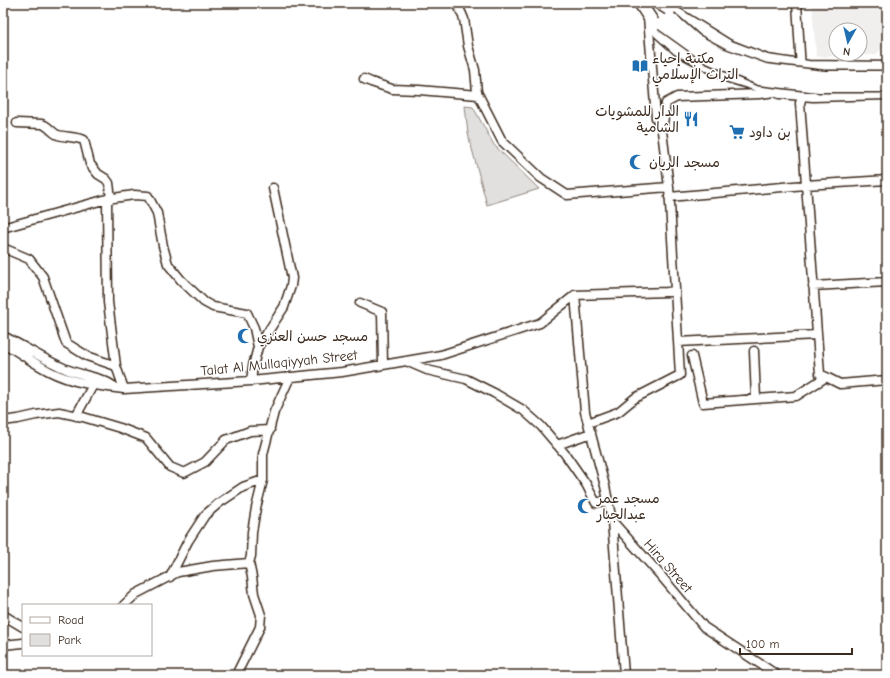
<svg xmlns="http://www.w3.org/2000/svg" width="890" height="678" viewBox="0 0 890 678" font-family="'Comic Neue','Playpen Sans Arabic',sans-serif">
<rect width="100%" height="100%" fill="#fff"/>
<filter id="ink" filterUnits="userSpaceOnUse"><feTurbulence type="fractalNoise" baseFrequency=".025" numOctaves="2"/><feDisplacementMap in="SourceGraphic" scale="8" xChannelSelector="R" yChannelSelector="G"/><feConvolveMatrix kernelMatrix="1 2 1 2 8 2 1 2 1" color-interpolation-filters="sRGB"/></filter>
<g filter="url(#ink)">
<path fill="#f1efee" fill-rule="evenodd" d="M812 3H887V44L875 55 816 57ZM836 30H860V54H836Z"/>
<path fill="#e2e0de" stroke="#8e857e" d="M465 106 473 107 494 145 539 189 487 205 468 134Z"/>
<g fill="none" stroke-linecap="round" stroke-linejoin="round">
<defs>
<path id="street" d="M457 3 464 19 468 46 475 70 477 92 502 141 541 178 567 195 669 187
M797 3 801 70
M648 17 656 118 662 130
M364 79 371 82 392 89 419 90 478 95
M802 90 803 94 800 103 820 374 840 384 887 380
M17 123 42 124C49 126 52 133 58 135 66 137 76 137 84 140L90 164 98 174 106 179 109 183 111 199
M669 197 805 185 887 180
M107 199 108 302 116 366
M3 229 6 227 107 199 134 195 148 196 157 213 163 246 168 264 181 280 204 302 213 307 247 313 254 328 258 347 253 366 251 381
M3 248 29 259 43 277 66 343 87 356 116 366 124 389
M813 286 887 282
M575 295 585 412 605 486 612 521 662 577 704 627 777 675
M360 303 382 312 383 365
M3 336C24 346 44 360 66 369 82 376 100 376 115 387
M678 342 817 335
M3 343C19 352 33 363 49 371 72 383 98 386 124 389L251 381 342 372 441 355 540 323 575 295 667 292 675 291
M258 347 284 307 291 286 292 278 273 188
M754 351 756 399
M692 356 703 403 796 396 826 377
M406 361 427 370 466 379 494 393 523 410 541 426 565 454 586 484 596 503 608 500
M76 416 93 385
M3 421 18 419 36 415 59 412 83 417 120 428 146 438 170 467 184 473 205 462 226 440 250 431 270 430
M588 423 618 412 635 398 680 375 669 187 662 131 666 103 677 97 760 94 775 92
M557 445 591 433
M612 521 624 675
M170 577 188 541 205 515 219 503 243 487 263 480
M124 605 136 594 178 572 213 566 249 563
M3 615 23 627
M3 645 23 643
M236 675 260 627 261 615 254 594 252 577 249 563 251 556 252 532 256 508 263 480V454L274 412 290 377"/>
<path id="primary" d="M640 3 659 32 678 49 729 76 780 92 813 95 887 93
M659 3 728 46 767 61 808 67 887 68"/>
</defs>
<use href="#street" stroke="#3b2a1e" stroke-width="11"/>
<use href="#primary" stroke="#3b2a1e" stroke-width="15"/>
<use href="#street" stroke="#fff" stroke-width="8"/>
<use href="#primary" stroke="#fff" stroke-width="12"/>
<defs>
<path id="primary-bridge" d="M670 18 695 40 723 55 765 70 824 77H887
M662 24 708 57 759 79 819 86H887"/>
</defs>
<use href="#primary-bridge" stroke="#3b2a1e" stroke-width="15" stroke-linecap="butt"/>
<use href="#primary-bridge" stroke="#fff" stroke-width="12"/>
</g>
</g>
<defs>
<symbol id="library-bare" viewBox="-9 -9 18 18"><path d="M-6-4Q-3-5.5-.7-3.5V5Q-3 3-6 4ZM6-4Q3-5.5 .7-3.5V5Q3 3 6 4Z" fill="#1f6fb2" stroke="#fff" stroke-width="2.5" paint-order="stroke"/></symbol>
<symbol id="restaurant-bare" viewBox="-9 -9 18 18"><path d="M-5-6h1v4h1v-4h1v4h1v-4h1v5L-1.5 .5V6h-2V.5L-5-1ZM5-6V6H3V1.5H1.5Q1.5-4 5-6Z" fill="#1f6fb2" stroke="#fff" stroke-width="2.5" paint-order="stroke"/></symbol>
<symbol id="supermarket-bare" viewBox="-9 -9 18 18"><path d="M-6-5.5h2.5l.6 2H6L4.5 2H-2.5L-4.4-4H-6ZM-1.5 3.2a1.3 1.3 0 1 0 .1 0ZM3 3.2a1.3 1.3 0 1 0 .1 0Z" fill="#1f6fb2" stroke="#fff" stroke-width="2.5" paint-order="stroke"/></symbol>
<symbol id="mosque-bare" viewBox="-9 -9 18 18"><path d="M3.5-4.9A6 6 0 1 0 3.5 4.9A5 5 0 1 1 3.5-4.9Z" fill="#1f6fb2" stroke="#fff" stroke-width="2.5" paint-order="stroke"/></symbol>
</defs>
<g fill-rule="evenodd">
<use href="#library-bare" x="629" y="55" width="22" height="22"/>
<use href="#restaurant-bare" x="680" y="108" width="22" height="22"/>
<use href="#supermarket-bare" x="726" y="121" width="22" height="22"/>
<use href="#mosque-bare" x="626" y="151" width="22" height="22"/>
<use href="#mosque-bare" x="234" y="325" width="22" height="22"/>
<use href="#mosque-bare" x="574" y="495" width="22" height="22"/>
</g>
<g text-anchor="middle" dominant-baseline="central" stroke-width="3" stroke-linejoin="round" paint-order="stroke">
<g font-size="14" fill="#3b2a1e" stroke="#fff" text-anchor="start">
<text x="652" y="58">مكتبة إحياء<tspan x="652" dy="16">التراث الإسلامي</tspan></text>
<text x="679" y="111" text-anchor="end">الدار للمشويات<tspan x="679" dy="16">الشامية</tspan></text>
<text x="749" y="132">بن داود</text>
<text x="649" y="162">مسجد الريان</text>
<text x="257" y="336">مسجد حسن العنزي</text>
<text x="597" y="498">مسجد عمر<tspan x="597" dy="16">عبدالجبار</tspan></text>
</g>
<g font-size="14" fill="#3b2a1e" stroke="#fff">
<text transform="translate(279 363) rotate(-6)">Talat Al Mullaqiyyah Street</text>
<text transform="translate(668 566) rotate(49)">Hira Street</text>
</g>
</g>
<rect width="890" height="678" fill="none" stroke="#fff" stroke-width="16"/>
<rect x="8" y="8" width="874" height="662" fill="none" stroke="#3b2a1e" stroke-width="1.5" filter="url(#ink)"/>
<rect x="22" y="604" width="130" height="52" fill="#ffffff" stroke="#b1aaa5"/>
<rect x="30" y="617" width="20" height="6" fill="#ffffff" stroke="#b1aaa5"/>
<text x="58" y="624" font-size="12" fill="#3b2a1e">Road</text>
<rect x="30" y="634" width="20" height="12" fill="#e2e0de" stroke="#b1aaa5"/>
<text x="58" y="644" font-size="12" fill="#3b2a1e">Park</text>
<g transform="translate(848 42) rotate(188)"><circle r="19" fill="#ffffff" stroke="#b1aaa5"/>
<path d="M0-3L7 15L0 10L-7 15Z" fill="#1f6fb2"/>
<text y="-6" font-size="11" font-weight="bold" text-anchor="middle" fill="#3b2a1e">N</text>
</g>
<path d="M740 648v6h112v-6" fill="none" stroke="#3b2a1e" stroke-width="2"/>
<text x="746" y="648" font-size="12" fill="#3b2a1e" stroke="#ffffff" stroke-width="3" paint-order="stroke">100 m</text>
</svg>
